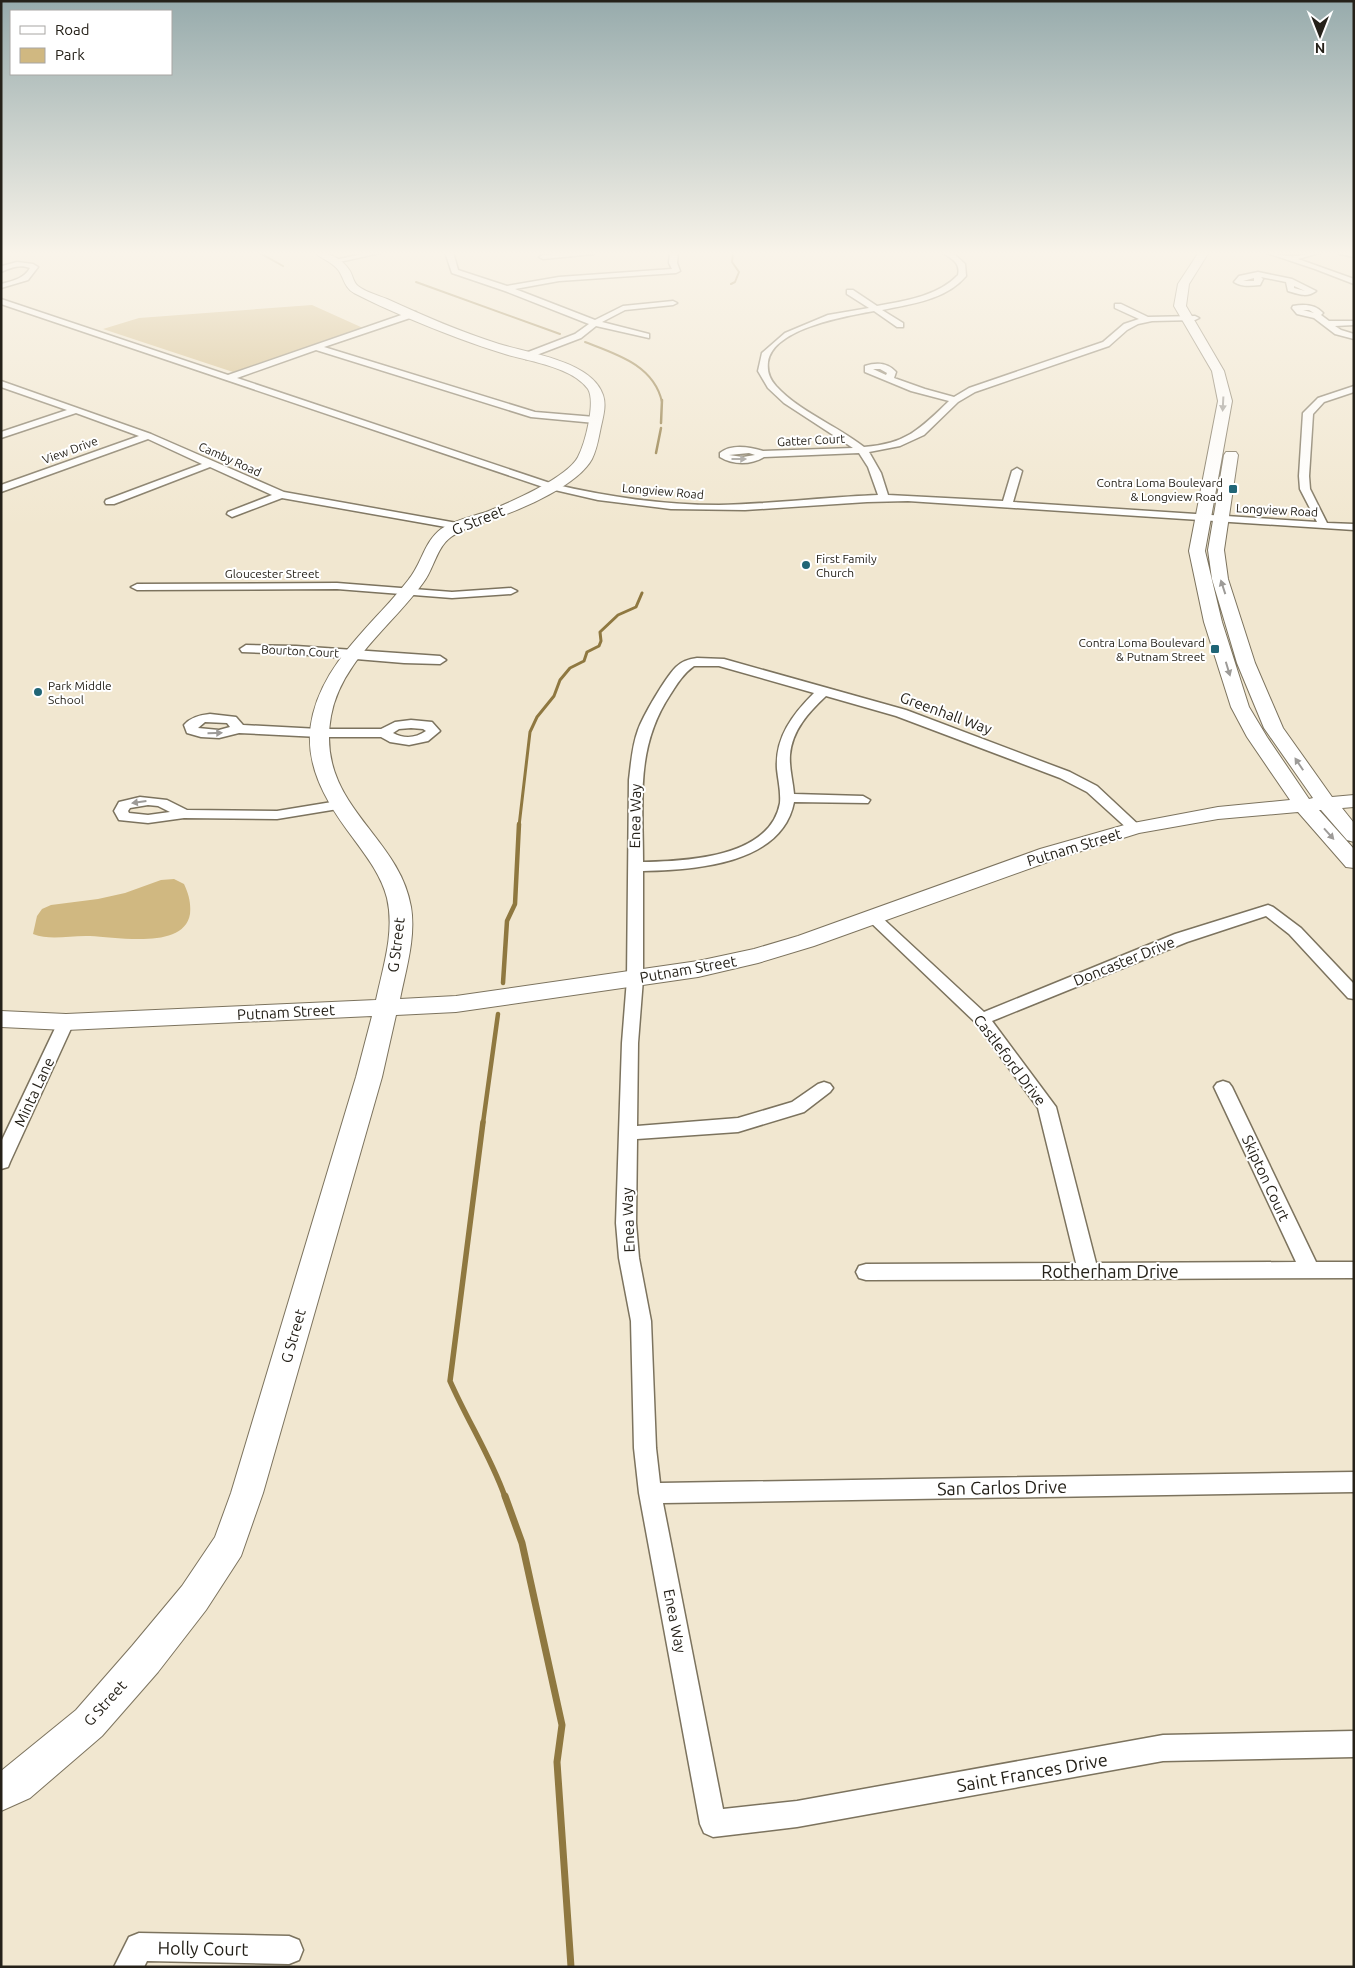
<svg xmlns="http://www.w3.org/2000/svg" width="1355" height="1968" viewBox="0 0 1355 1968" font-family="Ubuntu,sans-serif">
<rect width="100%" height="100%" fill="#f1e7d0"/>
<path fill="#d0b881" d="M312 305 363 328 233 372 103 329 139 318Z
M174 879 184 884C189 895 191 903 190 914 184 950 117 937 90 936 71 935 51 941 33 934L37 916 42 909 51 905 98 899 125 893 161 880Z"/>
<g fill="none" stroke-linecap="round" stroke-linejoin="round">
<path stroke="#8f7840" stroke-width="2" d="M258 252 283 266
M416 282 560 334
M731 284 735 282 739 272 732 262 733 252
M585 342C616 354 654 365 662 402"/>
<path stroke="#8f7840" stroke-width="2.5" d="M661 423 662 400
M656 453 661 428"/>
<path stroke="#8f7840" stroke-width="3" d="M519 826 530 732 537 717 554 696 560 680 570 668 584 661 587 652 599 646 601 641 600 632 618 615 636 607 642 593"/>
<path stroke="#8f7840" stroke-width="4.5" d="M503 983 507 921 515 904 519 824
M483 1123 498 1014"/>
<path stroke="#8f7840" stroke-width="5.5" d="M483 1122 450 1381C467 1420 491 1457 505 1497"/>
<path stroke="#8f7840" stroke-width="7" d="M505 1496 522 1543 562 1725 557 1762 571 1967"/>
<defs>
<path id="street" d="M370 252H384L335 263 331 261Z
M445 252H453L458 270 507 286 559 277 672 269 669 263 670 252H678L677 263 680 271 676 273 559 281 515 289 595 320 623 306 673 301 677 303 673 305 625 310 602 322 649 334V338L596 326 581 338 526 359 522 356 523 354 575 334 589 324 505 291 452 273Z
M572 252H597L593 254 543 259 539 257 543 255Z
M942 252H952L965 264 966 276C946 300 911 304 882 310L903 323V327H897L874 311C847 316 773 328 768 362 767 371 769 378 776 386 800 412 836 425 864 447 906 444 920 429 949 401L911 391 865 372V366C877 362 888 363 896 372L894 378 925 389 954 397 969 388 1103 342 1124 324 1139 319 1115 308V304H1121L1148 317 1195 316 1199 318 1195 320 1152 321 1138 324 1127 330 1109 346 975 392 958 402 924 435 900 446 869 452 881 473 888 495 1003 501 1012 471 1017 468 1022 471 1013 502 1317 522 1300 489 1299 476 1303 413 1318 398 1354 386V392L1324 402 1313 414 1309 476 1310 489 1327 523 1354 524V530L908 501 867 502 745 510 671 509 598 500 546 488 1 304V299L228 375 410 312H416V316L324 347 535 412 595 417 600 420 595 423 531 417 316 350 237 378 553 484C608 497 663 505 719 505 772 504 825 497 878 495L868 467 859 453 764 457C751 465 733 465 720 457V453C731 444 750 447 763 451L853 448 784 403 768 388 758 371 762 353 785 333 828 315 869 308 847 294V290H853L877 306C905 301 938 296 958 275 961 262 951 259 942 252ZM873 369H880L887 373 886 375ZM749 453 755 455 743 457 729 455Z
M1264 252C1273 252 1281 256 1289 256 1299 257 1312 252 1323 252L1298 259 1354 279V284L1315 269Z
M1339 252 1354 253V257L1340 254Z
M17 262 33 264 38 267 28 280 1 288V284C12 281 24 279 30 268 19 264 11 268 1 272L2 266Z
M1258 272 1292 279 1316 291C1307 298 1298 294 1288 291L1286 282 1261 277 1263 279 1260 285C1251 286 1241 287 1234 282L1239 276ZM1254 278V281H1243ZM1294 286 1305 291 1294 288Z
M1293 306C1304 304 1315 304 1323 313L1321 315 1329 321H1354V325L1335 326 1341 330 1354 334V339L1335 334 1314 318 1297 314 1292 308ZM1302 310H1309L1314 313 1303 310Z
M1 381 151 434 284 492 457 523 462 526 457 529 282 498 232 517 227 514 228 512 272 495 210 467 114 504H106L105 502 106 500 202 464 148 439 1 492V485L139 436 76 413 1 438V432L67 410 1 387Z
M337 583 452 592 511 588 517 591 511 594 452 598 337 589 137 590 131 587 137 584Z
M246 645 296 646 440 656 446 660 440 664 404 663 296 654 242 652 240 649Z
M697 658 724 659 906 710 1070 772 1097 786 1142 828 1140 831H1130L1087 792 1060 778 896 716 826 696C809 712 792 730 790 755 789 768 793 781 794 794L863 796 870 800 868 803 794 802C782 865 693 870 643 871V979L638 1043 637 1126 738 1118 792 1102 818 1084 824 1082 830 1084 833 1088 830 1092 804 1112 738 1132 637 1139 636 1223 639 1258 651 1321 656 1448 660 1483 1354 1472V1492L663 1503 723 1809 797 1801 1163 1735 1354 1731V1757L1163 1761 797 1827 713 1837 704 1833 700 1824 639 1493 634 1448 631 1321 619 1258 616 1223 622 1043 627 979 629 780C631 764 632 746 638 730 643 716 665 678 676 667 682 661 689 659 697 658ZM694 666H719L814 693C793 714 775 737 777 769 778 780 781 791 780 803 770 858 686 861 643 862 643 802 635 748 670 695 677 684 683 674 694 666Z
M210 714 236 717 243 725 319 729H381L395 722 411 720 432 722 440 731 428 741 409 745 390 742 381 737H319L239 733 219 738 201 737 187 733 184 725C191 717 200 715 210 714ZM205 722 227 723 230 727 219 730 198 728ZM411 728 423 729 426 731C416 738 404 739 393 733L399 729Z
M140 797 167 800 187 810 277 811 338 801 345 805 338 809 277 819 184 818 148 823 119 820 114 811 119 802ZM148 805 158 806 170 812 148 815 129 813 128 811 130 808Z
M1268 905 1273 907 1301 928 1354 984V999L1348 998 1289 934 1266 916 1187 942 992 1021 1056 1107 1096 1263 1296 1262 1214 1087 1217 1083 1223 1081 1229 1083 1232 1087 1316 1262H1354V1278L866 1280 859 1278 856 1272 859 1266 866 1264 1076 1263 1038 1108 976 1023 868 920 865 917 868 914H878L984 1012 1175 934Z
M66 1016 72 1018 74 1022 10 1162 8 1167 1 1169V1142L58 1022 60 1018Z
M139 1933 289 1936 299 1940 303 1950 299 1960 289 1964 147 1961 144 1967H114L129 1937Z"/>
<path id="secondary" d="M314 252C328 252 342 258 350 271 353 276 353 282 358 286 365 292 378 295 387 299 424 316 461 332 499 344 528 353 592 361 603 395 606 404 604 413 602 422 599 434 598 447 592 459 578 485 524 508 496 518 481 524 464 527 451 537 436 548 434 569 423 583 392 626 341 661 331 716 315 805 399 834 411 907 416 937 406 969 400 999L456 996 698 961 754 949 798 936 1040 849 1128 824 1218 807 1290 800 1247 737 1231 707 1204 622 1189 551 1218 401 1212 371 1174 306 1178 284 1199 252H1209L1189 284 1186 306 1224 371 1232 401 1205 551 1222 622 1249 707 1267 737 1309 799 1313 798 1264 728 1237 663 1212 579 1208 550 1224 455 1226 452H1236L1238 455 1224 550 1228 579 1255 663 1283 728 1332 797 1354 795V807L1342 808 1354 823V842L1347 840 1321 810H1319L1354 849V868L1346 867 1298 812 1218 819 1139 833 1056 859 814 946 758 963 698 977 456 1012 396 1015 382 1077 263 1493 241 1556 206 1610 158 1672 102 1736 30 1798 1 1811V1771L76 1710 132 1646 182 1586 215 1537 231 1493 356 1077 372 1016 66 1030 1 1027V1011L66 1014 376 1000C383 967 395 932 387 898 381 875 367 857 353 838 325 801 301 761 313 714 327 658 376 622 409 579 422 563 424 542 441 529 454 520 471 517 486 512 509 503 567 478 578 457 585 444 596 402 588 389 573 367 528 361 505 354 489 349 474 344 458 338 424 325 387 310 354 293 345 288 344 279 339 271 333 262 321 259 314 252Z"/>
</defs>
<use href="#street" stroke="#7c735e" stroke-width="3"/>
<use href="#secondary" stroke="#7c735e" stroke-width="2"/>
<use href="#street" fill="#fff" fill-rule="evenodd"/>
<use href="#secondary" fill="#fff" fill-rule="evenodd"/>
</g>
<defs><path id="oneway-solid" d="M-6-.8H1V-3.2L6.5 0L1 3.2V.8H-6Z" transform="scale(1.25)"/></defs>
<g fill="#9d9b98">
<use href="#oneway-solid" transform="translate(1223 404) rotate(93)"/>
<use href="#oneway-solid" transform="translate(739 459)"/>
<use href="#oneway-solid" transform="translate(1223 587) rotate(-108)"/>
<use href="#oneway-solid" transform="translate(1228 669) rotate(73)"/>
<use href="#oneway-solid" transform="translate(215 733) rotate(-2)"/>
<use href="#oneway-solid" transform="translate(1299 764) rotate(-124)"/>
<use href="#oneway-solid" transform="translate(139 802) rotate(172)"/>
<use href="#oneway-solid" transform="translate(1329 834) rotate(48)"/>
</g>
<linearGradient id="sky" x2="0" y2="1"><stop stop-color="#97abac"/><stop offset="0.48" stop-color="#f9f4ea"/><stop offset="1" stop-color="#f9f4ea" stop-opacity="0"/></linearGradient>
<rect width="1355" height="527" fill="url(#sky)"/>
<g fill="#206576" stroke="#fff" stroke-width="2">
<rect x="1228" y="484" width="10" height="10" rx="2.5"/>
<circle cx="806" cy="565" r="5"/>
<rect x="1210" y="644" width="10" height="10" rx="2.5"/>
<circle cx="38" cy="692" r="5"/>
</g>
<g text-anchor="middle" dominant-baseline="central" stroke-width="4" stroke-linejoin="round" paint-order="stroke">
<g font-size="12" fill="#252119" stroke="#fff">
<text transform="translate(811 440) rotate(-3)">Gatter Court</text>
<text transform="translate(70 450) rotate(-20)">View Drive</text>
<text transform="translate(230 459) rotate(24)">Camby Road</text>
<text transform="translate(663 491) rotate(5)">Longview Road</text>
<text transform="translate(1277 510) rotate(3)">Longview Road</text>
<text x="272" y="573">Gloucester Street</text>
<text transform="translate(300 651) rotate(3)">Bourton Court</text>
</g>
<g font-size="12" fill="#252119" stroke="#fff" text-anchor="end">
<text x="1223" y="482">Contra Loma Boulevard<tspan x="1223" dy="14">&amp; Longview Road</tspan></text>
<text x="816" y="558" text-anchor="start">First Family<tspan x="816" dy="14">Church</tspan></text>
<text x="1205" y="642">Contra Loma Boulevard<tspan x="1205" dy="14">&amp; Putnam Street</tspan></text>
<text x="48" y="685" text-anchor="start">Park Middle<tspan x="48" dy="14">School</tspan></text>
</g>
<g font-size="15" fill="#252119" stroke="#fff">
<text transform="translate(478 520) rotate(-22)">G Street</text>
<text transform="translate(946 713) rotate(20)">Greenhall Way</text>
<text transform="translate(635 816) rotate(-89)">Enea Way</text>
<text transform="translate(1074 847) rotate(-17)">Putnam Street</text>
<text transform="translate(396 945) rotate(-83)">G Street</text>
<text transform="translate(1124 961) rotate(-22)">Doncaster Drive</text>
<text transform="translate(688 969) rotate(-10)">Putnam Street</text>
<text transform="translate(286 1012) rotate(-3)">Putnam Street</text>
<text transform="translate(1010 1060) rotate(53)">Castleford Drive</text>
<text transform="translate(34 1092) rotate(-65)">Minta Lane</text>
<text transform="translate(1266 1178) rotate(65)">Skipton Court</text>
<text transform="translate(628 1220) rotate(-92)">Enea Way</text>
<text transform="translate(293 1336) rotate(-74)">G Street</text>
<text transform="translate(675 1621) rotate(79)">Enea Way</text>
<text transform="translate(105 1703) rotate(-48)">G Street</text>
</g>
<g font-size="18" fill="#252119" stroke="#fff">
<text x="1110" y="1271">Rotherham Drive</text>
<text transform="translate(1002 1487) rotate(-1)">San Carlos Drive</text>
<text transform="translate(1032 1772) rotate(-10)">Saint Frances Drive</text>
<text transform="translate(203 1948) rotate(1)">Holly Court</text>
</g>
</g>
<rect width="1355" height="1968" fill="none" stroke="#252119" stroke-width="5"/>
<rect x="10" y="10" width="162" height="65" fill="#ffffff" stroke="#a8a6a3"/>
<rect x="20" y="26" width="25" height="8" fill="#ffffff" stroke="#a8a6a3"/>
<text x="55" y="35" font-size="15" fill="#252119">Road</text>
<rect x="20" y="48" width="25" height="15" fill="#d0b881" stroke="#a8a6a3"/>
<text x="55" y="60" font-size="15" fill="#252119">Park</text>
<g transform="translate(1320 35) rotate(180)" stroke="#ffffff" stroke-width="4" paint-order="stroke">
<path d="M0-4L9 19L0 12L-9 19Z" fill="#252119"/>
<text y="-8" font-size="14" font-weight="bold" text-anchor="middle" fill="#252119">N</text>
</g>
</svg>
